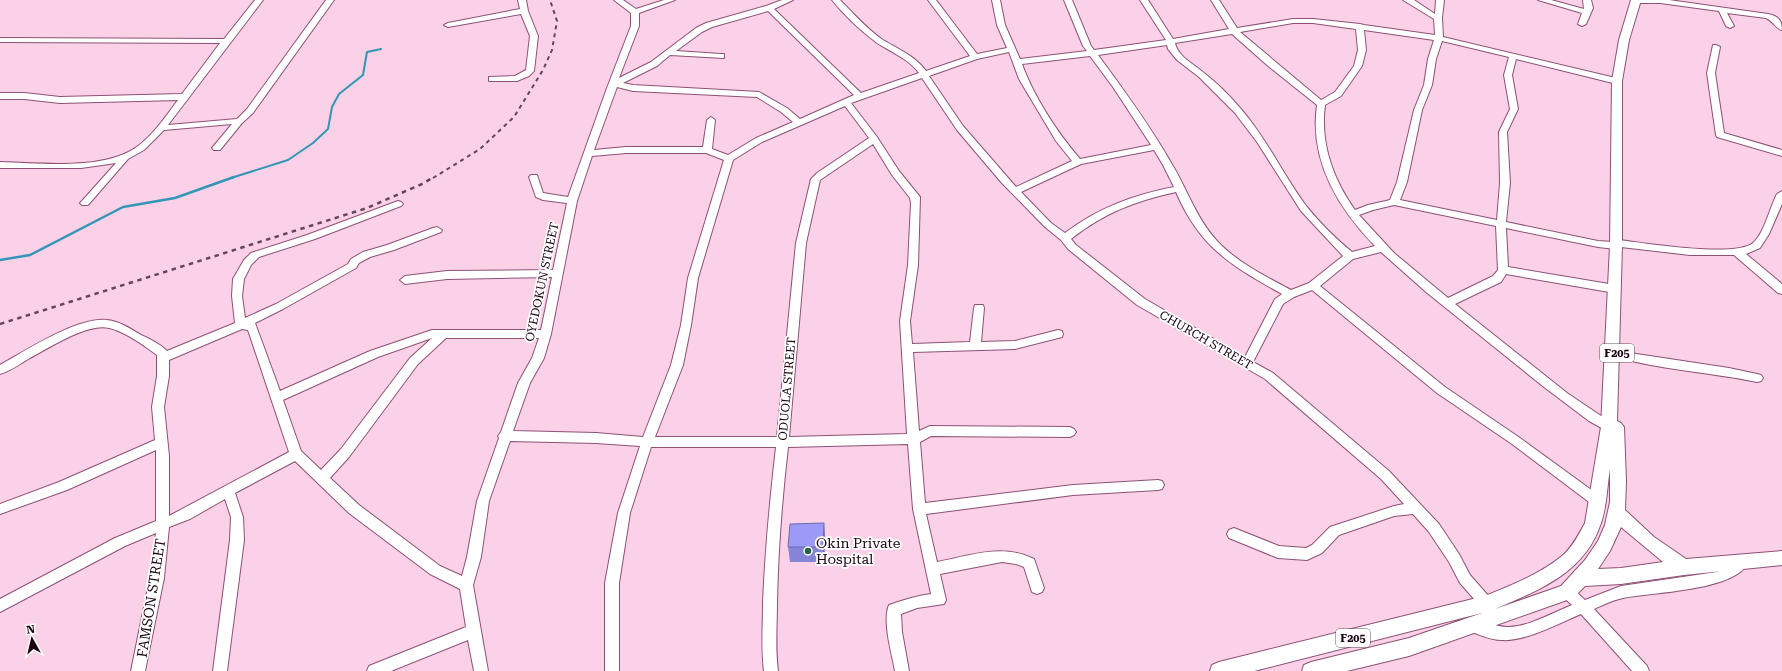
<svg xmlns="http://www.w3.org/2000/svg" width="1782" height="671" viewBox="0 0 1782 671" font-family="'Roboto Serif',serif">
<rect width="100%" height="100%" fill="#fbd1e8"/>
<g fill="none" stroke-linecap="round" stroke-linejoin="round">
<path stroke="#3396b6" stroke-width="2" d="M231 178 288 160 313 143 328 129 332 107 339 94 363 75 367 52 381 49"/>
<path stroke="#3396b6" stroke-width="2.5" d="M0 260 30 255 123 207 175 198 234 177"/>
<defs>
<path id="minor" d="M255 0H263L168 125 237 119 247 109 326 0H334L253 113 242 123 220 150H214L212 148 232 124 164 130 144 150 128 159 88 205H82L80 203 82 201 116 163 81 168H0V162C40 163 105 171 138 146 154 134 166 116 178 100L60 103 24 99H0V93H24L60 97 182 94 220 43 0 42V38L224 39Z
M518 0H526L528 11 538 36 534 71 529 76 517 81H489V77L515 76 526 70 530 36 521 14 448 27 444 25 448 23 520 9Z
M614 0H623L636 9 664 0H675L639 13V26L619 78 651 62 696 28 706 23 766 6 782 0H793L774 9 861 93 919 73C909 59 891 52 877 43 861 31 844 15 832 0H840C854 14 867 29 883 40 898 49 915 56 926 71L970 56 928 0H936L977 54 1007 48 997 25 992 0H1000L1005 25 1020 59 1087 51 1083 46 1064 0H1072L1091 46 1094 50 1166 40 1140 0H1148L1173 39 1229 29 1211 0H1219L1237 28 1293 19H1313L1360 24 1364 25 1435 35 1434 19 1403 0H1414L1435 14 1436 0H1444L1442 18 1443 37 1620 79 1621 81 1617 84 1516 59 1512 75 1518 109 1507 132 1510 183 1506 222 1598 241 1614 242 1619 240C1644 243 1735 258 1753 243 1764 234 1770 207 1777 194L1782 191V204L1769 234 1760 248 1746 254 1782 284V294L1778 293 1734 255H1690L1621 247 1616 249 1598 247 1506 228 1508 267 1615 285 1619 286 1620 289 1619 292 1615 293 1506 274 1501 282 1455 304 1567 393 1613 424 1615 427 1613 430 1609 432 1589 421 1544 387 1426 292 1381 252 1353 259 1320 286 1445 387 1520 438 1601 497 1603 501 1601 505 1597 506 1593 505 1512 444 1437 393 1312 290 1294 297 1283 304 1253 362 1273 373 1389 471 1439 524 1459 554 1470 575 1492 600 1494 604 1492 608 1487 610 1482 608 1460 583 1449 562 1429 532 1413 514 1394 516 1339 535 1322 553 1307 560 1278 558 1229 538 1227 534 1229 530 1234 528 1279 546 1306 548 1312 545 1330 527 1394 506 1404 504 1381 479 1265 379 1137 305 1068 249 1061 240 1045 227 1001 182 957 130 922 78 851 103 877 137 899 171 920 197 918 265 910 321 912 344 970 342 974 308 975 305H983L984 308 981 342 1015 341 1058 330 1062 331 1063 334 1062 337 1015 349 913 352 919 431 930 426 1070 427 1074 429 1076 432 1074 435 1070 437 931 436 920 442 925 503 1073 485 1158 480 1162 481 1164 485 1162 489 1158 490 1073 495 926 514 937 562C969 556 1003 543 1034 559L1044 588 1042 592 1037 594 1032 592 1024 567 1016 564 1002 562 940 574 946 600 944 604 917 608 901 614 902 632 909 671H895C892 654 882 621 889 605 903 600 916 596 931 594L913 509 908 444 788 447C782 499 778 551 777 603 777 626 775 648 778 671H764C761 648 763 626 763 603 765 551 770 499 776 447H651L630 513 619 583V671H605V583L618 513 640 446 596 443 510 441 489 501 481 557 473 585 488 671H474L468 640 391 671H367L369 666 466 627 460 589 430 574 349 513 295 461 235 493 243 517 244 540 227 671H213L230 540 231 517 225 499 190 519 169 527 164 578 145 671H131L150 578 156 533 125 546 0 612V599L115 538 156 521V450L67 490 0 514V504L59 482 155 440 152 407 157 376V355C145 346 124 331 109 328 87 323 49 348 30 358 20 364 10 371 0 374V365C27 350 77 317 107 320 119 321 131 329 141 335 150 339 160 344 167 351L235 323 232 296 233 279 244 260 251 253 307 235 398 201 401 202 403 204 401 206 315 239 259 257 251 265 244 279 242 296 245 318 276 304 348 264 351 259 363 252 387 245 433 228 437 227 442 230 441 232 394 250 370 257 359 263 356 268 283 309 255 323 280 391 370 351 432 330H541L552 277 447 279 405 284 400 280 405 276 447 271 553 270 567 203 543 200 536 197 529 177 531 175H537L543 193 568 197 607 88 631 26V13ZM768 11 854 95 800 119 787 108 759 92 633 85 623 83 657 66 670 55 724 58V54H721L676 51 702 32 712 27ZM1293 23H1313L1356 29 1358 50 1354 66 1335 92 1321 100 1240 32ZM1364 30 1434 40 1428 59 1424 85 1414 110 1397 182 1390 200 1368 205 1355 210C1333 179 1320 143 1325 105L1341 96 1362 66 1366 50ZM1232 34 1267 65 1317 105C1309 160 1338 208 1375 246L1352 252C1336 239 1320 223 1307 207 1283 175 1267 139 1241 109 1230 96 1217 83 1204 73 1194 64 1178 57 1175 43ZM1442 41 1509 57 1504 75 1510 109 1499 132 1500 183 1497 220 1400 200 1407 182 1422 110 1432 85 1436 59ZM1167 45 1168 49 1177 60 1199 77 1235 113 1257 142 1301 211 1343 256 1309 283 1291 290C1267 277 1242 265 1222 246 1198 223 1189 193 1173 166 1151 127 1124 90 1098 55ZM1009 52 1019 79 1056 141 1072 161 1016 187 963 126 929 76 977 59ZM1090 56 1113 87 1151 145 1080 159C1057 132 1034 97 1022 64ZM617 87 633 91 757 97 781 112 793 122 756 138 728 155 712 149 715 120 711 117 707 120 703 147H626L594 150ZM845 106 869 138 817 173 811 179 796 243 777 437H655L683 365 691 325 698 278 733 160 762 142ZM873 144 892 175 910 198 911 203 908 265 900 321 907 434 789 437 806 243 820 180ZM1154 150 1163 165 1174 187C1133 195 1098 208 1065 233L1051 223 1021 192 1081 164ZM626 153H706L724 160 688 278 681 325 671 365 643 437 596 433 513 431 530 383 544 358 551 334 577 201 592 156ZM1176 192C1200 248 1232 266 1282 294L1275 299 1245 357 1145 299 1076 245 1071 239C1104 213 1135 201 1176 192ZM1394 205 1496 226 1498 270 1493 276 1448 298 1394 253 1359 215 1373 210ZM242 329 248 330 289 452 169 516V456L164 407 169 376V360ZM432 338 410 358 341 449 321 470 301 451 283 400 378 357ZM446 338H539L532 358 518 383 501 432 498 436 499 438 477 501 467 557 462 576 440 566 359 505 330 478 349 457 418 364Z
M1538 0H1551L1584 9 1583 0H1591L1593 8 1586 24 1582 26 1578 24 1582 13Z
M1637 0H1669L1768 14C1778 16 1782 20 1782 30 1776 29 1773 21 1766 18L1727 13 1734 26 1730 28 1726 26 1719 11 1660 3H1637Z
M1713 45H1716L1720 47 1715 73 1724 133 1782 150V156L1717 137 1716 135 1707 73Z
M1617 349 1630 353 1729 368 1757 374 1761 375 1763 378 1761 381 1757 382C1710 372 1659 370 1613 356L1611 353 1613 350Z
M1741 557 1746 559 1748 563C1734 591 1652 592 1623 598 1613 600 1603 605 1594 609L1647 666 1649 671H1632L1581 614C1560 623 1524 642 1502 640 1490 640 1478 634 1467 630L1465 625 1467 620C1477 616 1496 628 1509 627 1530 626 1552 613 1572 605L1562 596 1560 592 1562 588 1567 586 1572 588 1585 600 1621 586 1717 572C1726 568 1732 560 1741 557Z"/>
<path id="major" d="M1631 0H1641L1629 40 1622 81V246L1617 421 1621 423 1624 427 1626 481 1625 510 1654 537 1686 559 1782 551V565L1684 575 1621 584 1585 586 1573 598 1567 600 1409 656 1347 671H1302L1304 665 1311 662 1409 638 1482 613 1254 671H1210L1212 665 1219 662 1485 596C1512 585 1540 574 1562 556 1572 548 1579 534 1585 523L1601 427 1610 246 1612 81 1619 40ZM1610 469V502L1605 525 1598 541 1585 560 1561 586 1495 609C1539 590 1585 573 1601 523 1607 506 1607 486 1610 469ZM1621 527 1663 562 1621 568 1598 569 1610 551Z"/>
</defs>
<use href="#minor" stroke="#8d5175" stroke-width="2"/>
<use href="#major" stroke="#8d5175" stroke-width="2"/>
<use href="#minor" fill="#fff" fill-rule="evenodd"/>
<use href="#major" fill="#fff" fill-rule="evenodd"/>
<path stroke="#644758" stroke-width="2" stroke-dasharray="4 4" stroke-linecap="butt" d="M433 178 480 149 514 117 543 70 552 50 557 21 550 0"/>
<path stroke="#644758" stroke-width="2.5" stroke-dasharray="4.5 4.5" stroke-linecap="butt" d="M0 324 367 208 422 184 434 177"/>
</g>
<path fill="#8684d4" d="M824 523 825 539 824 562H790L788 547Z"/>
<path fill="#6d6bad" d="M824 523 825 539 824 562 823 547Z"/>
<path fill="#9c99f7" stroke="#6d6bad" d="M824 523 823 547H788L790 524Z"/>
<circle fill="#29624a" stroke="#fff" stroke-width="1.5" cx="808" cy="551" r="4"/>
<g text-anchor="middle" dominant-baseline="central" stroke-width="3.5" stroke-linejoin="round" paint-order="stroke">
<g fill="#fff" stroke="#5f505a" stroke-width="1">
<rect x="1600" y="344" width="34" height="18" rx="3"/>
<rect x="1336" y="629" width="34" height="18" rx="3"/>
</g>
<g font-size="11" font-weight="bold" fill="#1b0513">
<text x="1617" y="353">F205</text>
<text x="1353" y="638">F205</text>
</g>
<g font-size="12" fill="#1b0513" stroke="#fff">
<text transform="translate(542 282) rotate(-78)">OYEDOKUN STREET</text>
<text transform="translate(1206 340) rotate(30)">CHURCH STREET</text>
<text transform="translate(787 389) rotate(-85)">ODUOLA STREET</text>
</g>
<g font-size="14" fill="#1b0513" stroke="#fff" text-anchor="start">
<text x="816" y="543">Okin Private<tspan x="816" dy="16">Hospital</tspan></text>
</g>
<g font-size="14" fill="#1b0513" stroke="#fff">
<text transform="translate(151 598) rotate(-81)">FAMSON STREET</text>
</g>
</g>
<g transform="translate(32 639) rotate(352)" stroke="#ffffff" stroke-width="3" paint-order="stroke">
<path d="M0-3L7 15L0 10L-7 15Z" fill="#1b0513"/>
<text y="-6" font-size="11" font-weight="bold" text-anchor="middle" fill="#1b0513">N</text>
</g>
</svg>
